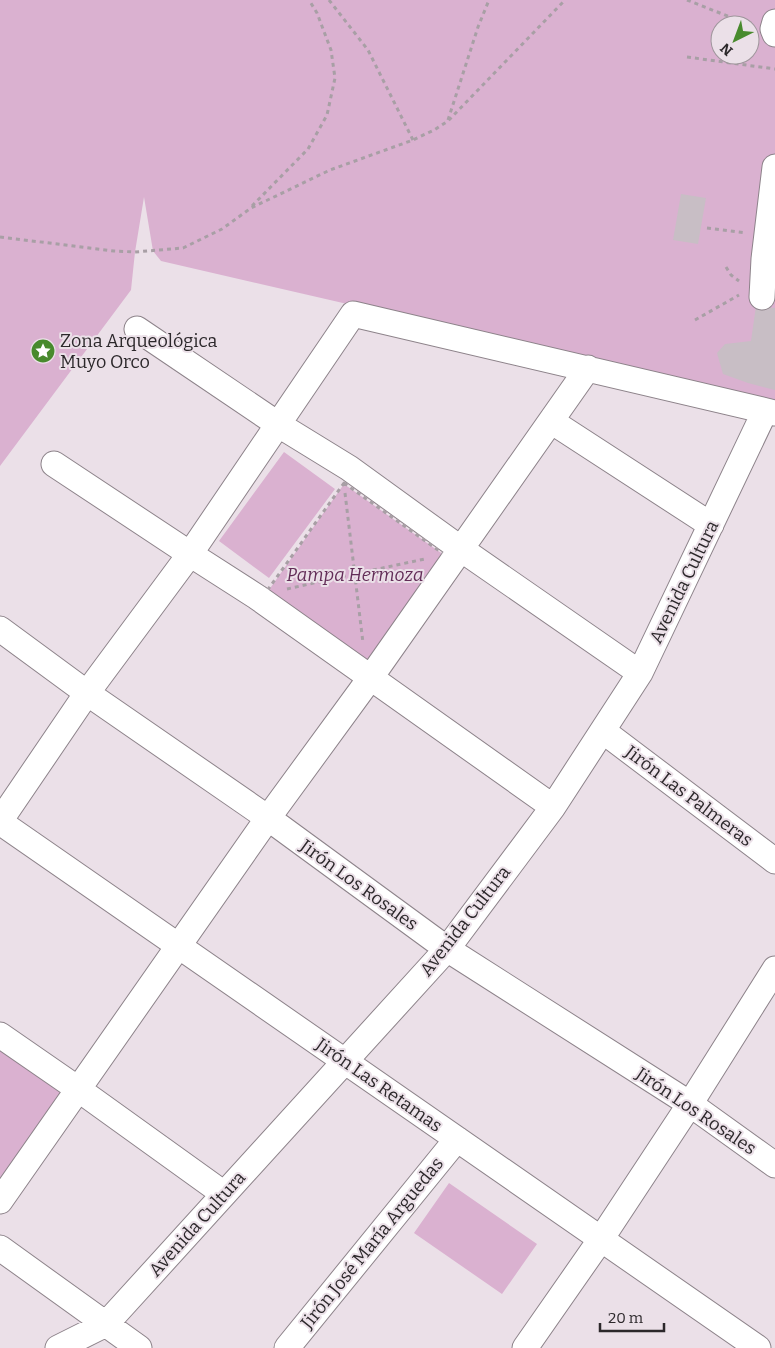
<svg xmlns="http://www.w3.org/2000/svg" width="775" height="1348" viewBox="0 0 775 1348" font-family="Bitter,serif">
<rect width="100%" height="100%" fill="#ebe0e8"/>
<path fill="#dab1d0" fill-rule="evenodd" d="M0 0H775V404L733 393 161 261 153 251 144 197 135 252 131 290 0 466ZM720 25H750V55H720Z
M284 452 335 489 269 578 219 541Z
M344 484 444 555 365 665 266 594Z
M0 1043 65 1088 0 1179Z
M449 1183 537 1244 502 1294 414 1233Z"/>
<path fill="#c8bec5" d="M681 194 706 198 698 244 673 240Z
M756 306 775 308V390L748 383 723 374 717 353 725 344 751 341Z"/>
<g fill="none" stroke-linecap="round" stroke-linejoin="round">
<defs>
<path id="minor" d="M775 22 773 29 775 34
M762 297 764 259 775 167
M137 329 279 425 349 468 461 549 640 673
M551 421 711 525
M54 464 190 554 257 597 553 807
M0 629 87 693 268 818 447 949 690 1104 775 1165
M603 731 775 861
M0 821 87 693 190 554 353 314 775 413
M0 822 758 1348
M0 1035 78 1089 224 1194
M0 1201 268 818 371 677 588 368
M0 1248 139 1348
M58 1348 106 1324 447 949 553 807 640 673 765 411
M287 1348 457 1139
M525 1348 601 1239 690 1104 775 969"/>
</defs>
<use href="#minor" stroke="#8d838a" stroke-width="27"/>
<path stroke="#a89fa5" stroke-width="3" stroke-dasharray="4 4" stroke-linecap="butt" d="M329 0 368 50 413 140
M687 0 730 17 751 23
M687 57 775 69
M448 120 478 27 489 0
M252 206 308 149 327 115 335 78 331 50 317 13 309 0
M707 228 746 233
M0 237 114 251 135 252 183 248 222 229 251 208 330 170 413 140 434 130 448 121 565 0
M726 267 731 275 739 281
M695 320 739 295
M344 483 445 555 366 667 264 595Z
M345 493 363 643
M287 589 354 574 425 559"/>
<use href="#minor" stroke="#fff" stroke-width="25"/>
</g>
<defs>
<symbol id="sight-disc" viewBox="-11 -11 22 22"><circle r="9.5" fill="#488a2d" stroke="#ebe0e8"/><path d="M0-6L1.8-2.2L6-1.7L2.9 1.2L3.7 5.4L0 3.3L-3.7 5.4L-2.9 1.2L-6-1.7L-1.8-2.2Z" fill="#fff"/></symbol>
</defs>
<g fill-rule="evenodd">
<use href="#sight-disc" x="29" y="337" width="28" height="28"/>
</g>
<g text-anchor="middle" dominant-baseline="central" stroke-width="4" stroke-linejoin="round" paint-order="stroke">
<g font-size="18" fill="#2c282b" stroke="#ebe0e8" text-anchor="start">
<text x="60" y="341">Zona Arqueológica<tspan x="60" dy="21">Muyo Orco</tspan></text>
</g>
<g font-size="18" font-style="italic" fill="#632d58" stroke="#ebe0e8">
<text x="355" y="575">Pampa Hermoza</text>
</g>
<g font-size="18" fill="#2c282b" stroke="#ebe0e8">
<text transform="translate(684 582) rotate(-64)">Avenida Cultura</text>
<text transform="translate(689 796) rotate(37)">Jirón Las Palmeras</text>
<text transform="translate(359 885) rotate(36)">Jirón Los Rosales</text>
<text transform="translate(465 921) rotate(-52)">Avenida Cultura</text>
<text transform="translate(379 1085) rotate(35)">Jirón Las Retamas</text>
<text transform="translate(696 1111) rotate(34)">Jirón Los Rosales</text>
<text transform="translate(197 1224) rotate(-48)">Avenida Cultura</text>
<text transform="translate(372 1243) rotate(-51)">Jirón José María Arguedas</text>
</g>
</g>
<g transform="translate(735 40) rotate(222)"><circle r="24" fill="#ebe0e8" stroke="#9f969c"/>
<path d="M0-4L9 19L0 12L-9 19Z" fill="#488a2d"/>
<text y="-8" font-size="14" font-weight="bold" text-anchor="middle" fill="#2c282b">N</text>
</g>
<path d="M600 1323v8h64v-8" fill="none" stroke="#2c282b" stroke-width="2.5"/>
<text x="608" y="1323" font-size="15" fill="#2c282b" stroke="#ebe0e8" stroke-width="4" paint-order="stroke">20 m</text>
</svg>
